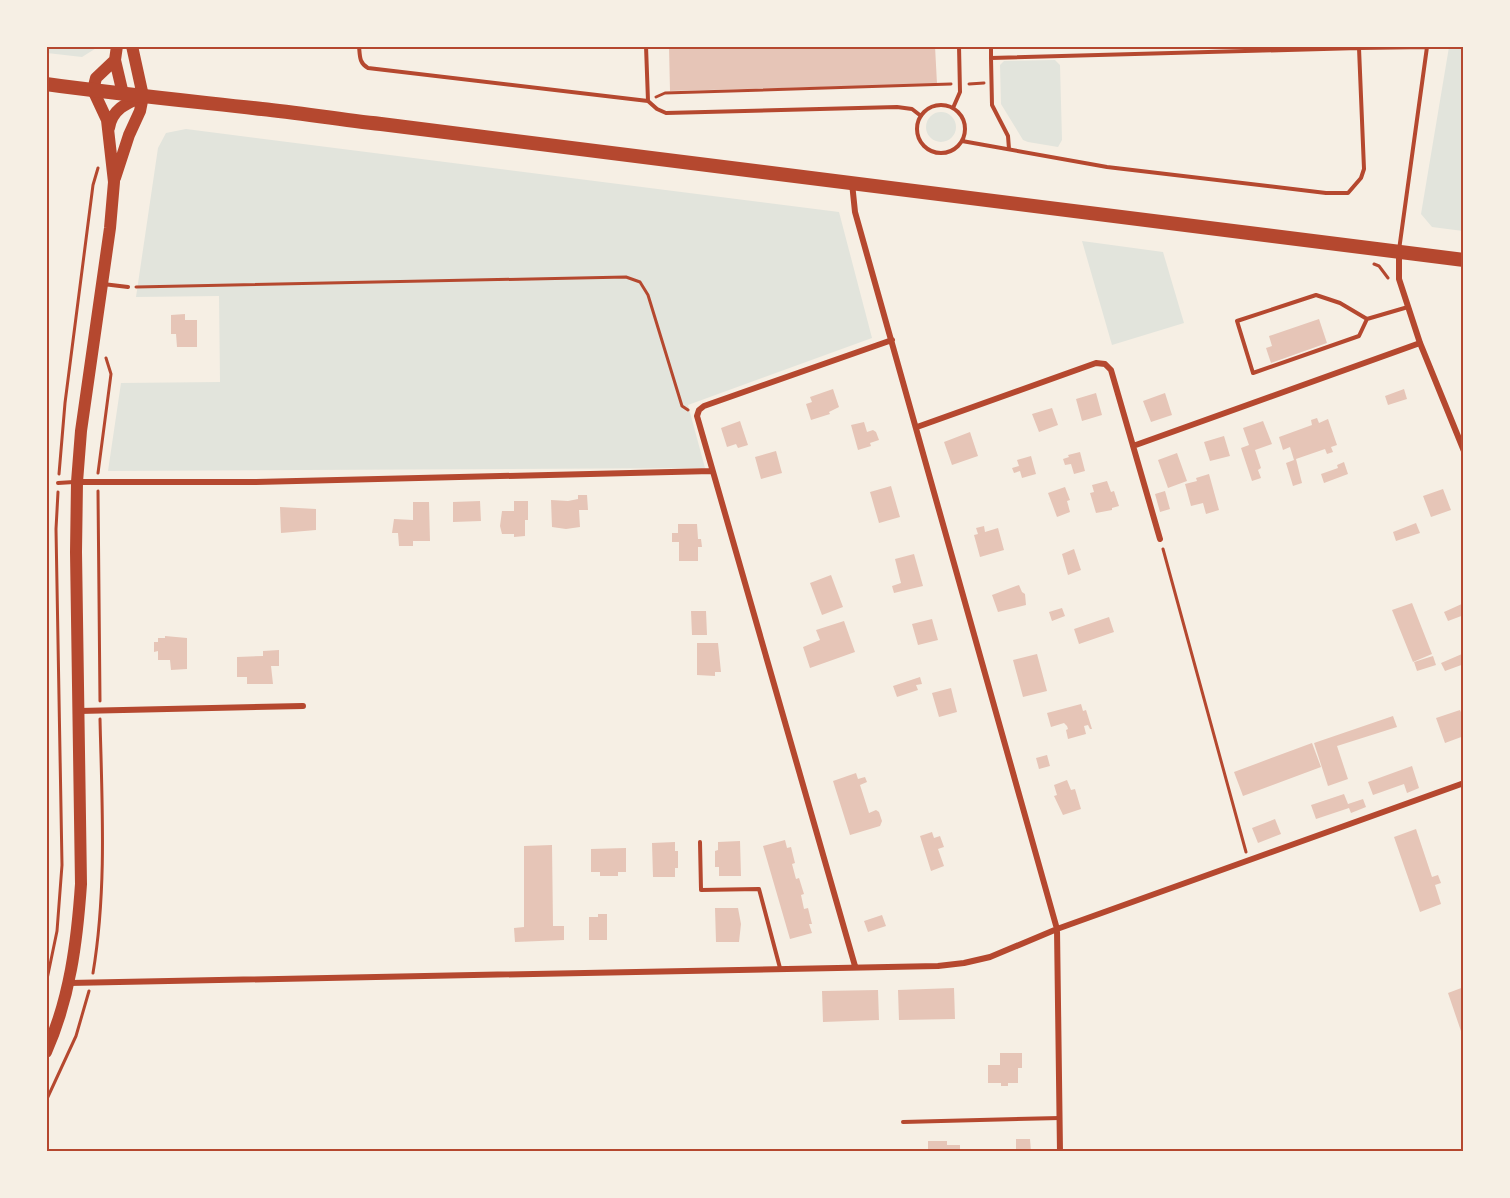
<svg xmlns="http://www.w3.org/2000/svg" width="1510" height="1198" viewBox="0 0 1510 1198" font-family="Montserrat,sans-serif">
<rect width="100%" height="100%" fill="#f6efe4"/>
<path fill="#e2e4dc" d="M47 46H98V47L82 57 47 53Z
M1449 47H1463V231L1432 227 1421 214Z
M1055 60 1060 65 1062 140 1058 147 1028 142 1023 140 1001 104 1000 65 1004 61Z
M926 127a15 15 0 1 1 30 0a15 15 0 1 1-30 0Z
M186 129 839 212 872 338 688 405 705 468 108 471 121 383 220 382 219 296 136 297 158 148 166 133Z
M1082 241 1163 252 1184 323 1112 345Z"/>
<path fill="#e6c5b7" d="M669 46H935L937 84 670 91Z
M185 314V320H197V347H177L176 334H171V315Z
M1319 319 1327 343 1271 363 1266 348 1272 346 1269 336Z
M833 389 839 407 829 412 830 414 811 420 806 404 812 402 810 397Z
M1404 389 1407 399 1388 405 1385 396Z
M1096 393 1102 415 1082 421 1076 399Z
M1165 393 1172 415 1151 422 1143 401Z
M1052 408 1058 425 1039 432 1032 414Z
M1317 418 1319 423 1328 419 1337 445 1331 447 1333 452 1327 454 1325 449 1296 459 1302 483 1293 486 1286 463 1294 460 1290 447 1283 450 1279 437 1312 425 1311 420Z
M740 421 748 445 738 448 736 444 727 447 721 428Z
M1263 421 1272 444 1255 450 1261 468 1258 470 1261 478 1252 481 1241 448 1249 445 1243 428Z
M864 422 867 432 873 430 876 432 879 440 870 443 871 446 858 450 851 425Z
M970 432 978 456 952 465 944 442Z
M1224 436 1230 456 1210 461 1204 442Z
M776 451 782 473 761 479 755 457Z
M1080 452 1085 471 1074 474 1071 464 1065 465 1063 459 1069 457 1068 455Z
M1177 453 1187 481 1168 488 1158 460Z
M1031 456 1036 474 1022 478 1020 471 1014 473 1012 468 1019 466 1017 460Z
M1344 462 1348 474 1324 483 1321 474 1338 468 1337 465Z
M1209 474 1219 510 1206 514 1203 503 1191 506 1185 484 1197 481 1196 478Z
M1107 481 1111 492 1114 491 1119 506 1112 508V510L1096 513 1090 493 1094 492 1092 485Z
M891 486 900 517 879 523 870 492Z
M1065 487 1070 500 1067 501 1070 512 1057 517 1048 493Z
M1443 489 1451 510 1431 517 1423 496Z
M1165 491 1170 509 1160 512 1155 494Z
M578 495H587L588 510H579L580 527 566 529 552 527 551 500 568 501 578 499Z
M480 501 481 521 453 522V502Z
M514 501H528V520H525V536L514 537V534H502L500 526 502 511H514Z
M413 502H429L430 541H413V546H399L398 533H392L394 519 413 520Z
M280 507 316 509V530L281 533Z
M1416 523 1420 533 1396 541 1393 532Z
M678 524H697L698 539H701L702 547H698V561H679V542H672V533H678Z
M984 526 985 532 998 528 1004 550 980 557 974 535 978 534 976 528Z
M1074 549 1081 570 1068 575 1062 554Z
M914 554 923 586 894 593 892 586 901 583 895 559Z
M831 575 843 607 822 615 810 583Z
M1019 585 1022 592 1025 594 1026 605 998 612 992 595Z
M1412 603 1432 654 1413 662 1392 610Z
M1464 603V615L1448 621 1444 612Z
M1062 608 1065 616 1052 621 1049 612Z
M691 611H706L707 635H692Z
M1109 617 1114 632 1079 644 1074 629Z
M932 619 938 640 918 645 912 624Z
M844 621 855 652 810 668 803 647 820 640 816 630Z
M165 636 187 638V669L171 670 170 660H158V651L154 652V642H158V638H165Z
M697 643H718L721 672H715V676L697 675Z
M279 650V666H271L273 684H247V677H237V657L263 656V651Z
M1037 654 1047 691 1023 697 1013 660Z
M1462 654 1464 664 1445 671 1441 663Z
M1433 656 1436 665 1417 671 1414 662Z
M920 677 922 684 916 685 918 690 897 697 893 686Z
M951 688 957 712 939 717 932 693Z
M1081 704 1083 711 1086 710 1092 729H1090L1088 725 1084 726 1086 734 1068 739 1066 730 1068 729 1067 726 1064 723 1051 727 1047 713Z
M1460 710 1464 719V736L1445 743 1436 718Z
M1393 716 1397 727 1337 746 1348 779 1328 786 1314 743Z
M1312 743 1321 767 1243 796 1234 772Z
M1047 755 1050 766 1039 769 1036 758Z
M1412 766 1419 788 1407 793 1404 784 1373 795 1368 782Z
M856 773 858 779 865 777 867 782 860 785 869 813 876 810 879 812 882 821 880 826 850 835 833 781Z
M1067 780 1071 790 1075 789 1081 809 1063 815 1054 796 1057 795 1054 785Z
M1344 794 1348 804 1363 799 1366 807 1351 813 1349 808 1316 819 1311 805Z
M1275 819 1281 834 1258 843 1252 828Z
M1416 829 1432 877 1438 875 1441 883 1435 885 1441 904 1420 912 1394 837Z
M932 832 934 838 940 836 944 847 938 849 944 866 931 871 920 836Z
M785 840 787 848 791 847 795 863 792 864 796 879 799 878 804 894 801 895 804 909 808 908 812 924H809L812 933 790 939 763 846Z
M740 841 741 876H719V867H715V851L718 850V842Z
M675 842V851H678V868H675V877H653L652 843Z
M552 845 553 926H564V940L515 942 514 928 524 927V846Z
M626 848V872H618V876H600V872H591V849Z
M715 908H738L741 924 739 942H716Z
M598 914H607V940H589V917H598Z
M882 915 886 926 868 932 864 921Z
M1464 987V1037H1463L1448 993Z
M954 988 955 1019 899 1020 898 990Z
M878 990 879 1020 823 1022 822 991Z
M1000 1053H1022V1068H1018V1083H1008V1086H1001V1083H988V1065H1000Z
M1016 1139H1030L1031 1152H1016Z
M928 1141H947V1145H960V1152H928Z"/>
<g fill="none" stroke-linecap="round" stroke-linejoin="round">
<path stroke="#b5482f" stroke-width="3" d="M969 84 984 83
M656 97 665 93 951 84
M1374 264 1379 266 1388 278
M136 287 626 277 640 282 648 295 682 406 688 410
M98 473 111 374 106 358
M59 474 65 403 93 185 98 168
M98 491 100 701
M1163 549 1246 852
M93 973C107 889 102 804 100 719
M46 984 57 931 62 865 56 529 58 492
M46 1101 76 1036 89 991"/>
<path stroke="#b5482f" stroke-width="4" d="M359 46C360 56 359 63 368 68L648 101 646 46
M991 46V58
M648 101 657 109 666 113 897 107 912 109 921 116
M917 129a24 24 0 1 1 48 0a24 24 0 1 1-48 0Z
M953 108 960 92 959 46
M962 141 1107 167 1326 193H1348L1361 178 1364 169 1359 48 1427 47 1399 250
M1009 149 1008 136 992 105 991 58 1359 48
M103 284 128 287
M1367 319 1359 336 1253 373 1237 321 1316 295 1340 303 1367 319 1408 307
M58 483 74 482
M700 842 701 890 759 889 780 968
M903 1122 1060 1118"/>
<path stroke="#b5482f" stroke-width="6" d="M852 183 855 212 1057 929 1060 1152
M1399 252V279L1420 343 1464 451
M917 427 1096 363 1105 364 1111 370 1160 539
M1133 446 1420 343
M77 482H256L712 471
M79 711 303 706
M855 966 697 416 699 410 704 406 892 340
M69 983 938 966 964 963 990 957 1057 929 1464 783"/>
<path stroke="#b5482f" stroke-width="12" d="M117 46 115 60 123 94
M109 128C112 109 127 103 143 96
M115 178 129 135 140 111 143 96 132 46
M46 1052C70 998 77 942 81 884L76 552 77 482 81 431 110 228 114 182 107 120 93 90 96 78 115 60"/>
<path stroke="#b5482f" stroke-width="14" d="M46 84C118 94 190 101 262 109 301 113 341 120 381 124L1464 260"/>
</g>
<rect width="1510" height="1198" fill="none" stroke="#f6efe4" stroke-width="96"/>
<rect x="48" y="48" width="1414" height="1102" fill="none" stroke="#b5482f" stroke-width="2"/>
</svg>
